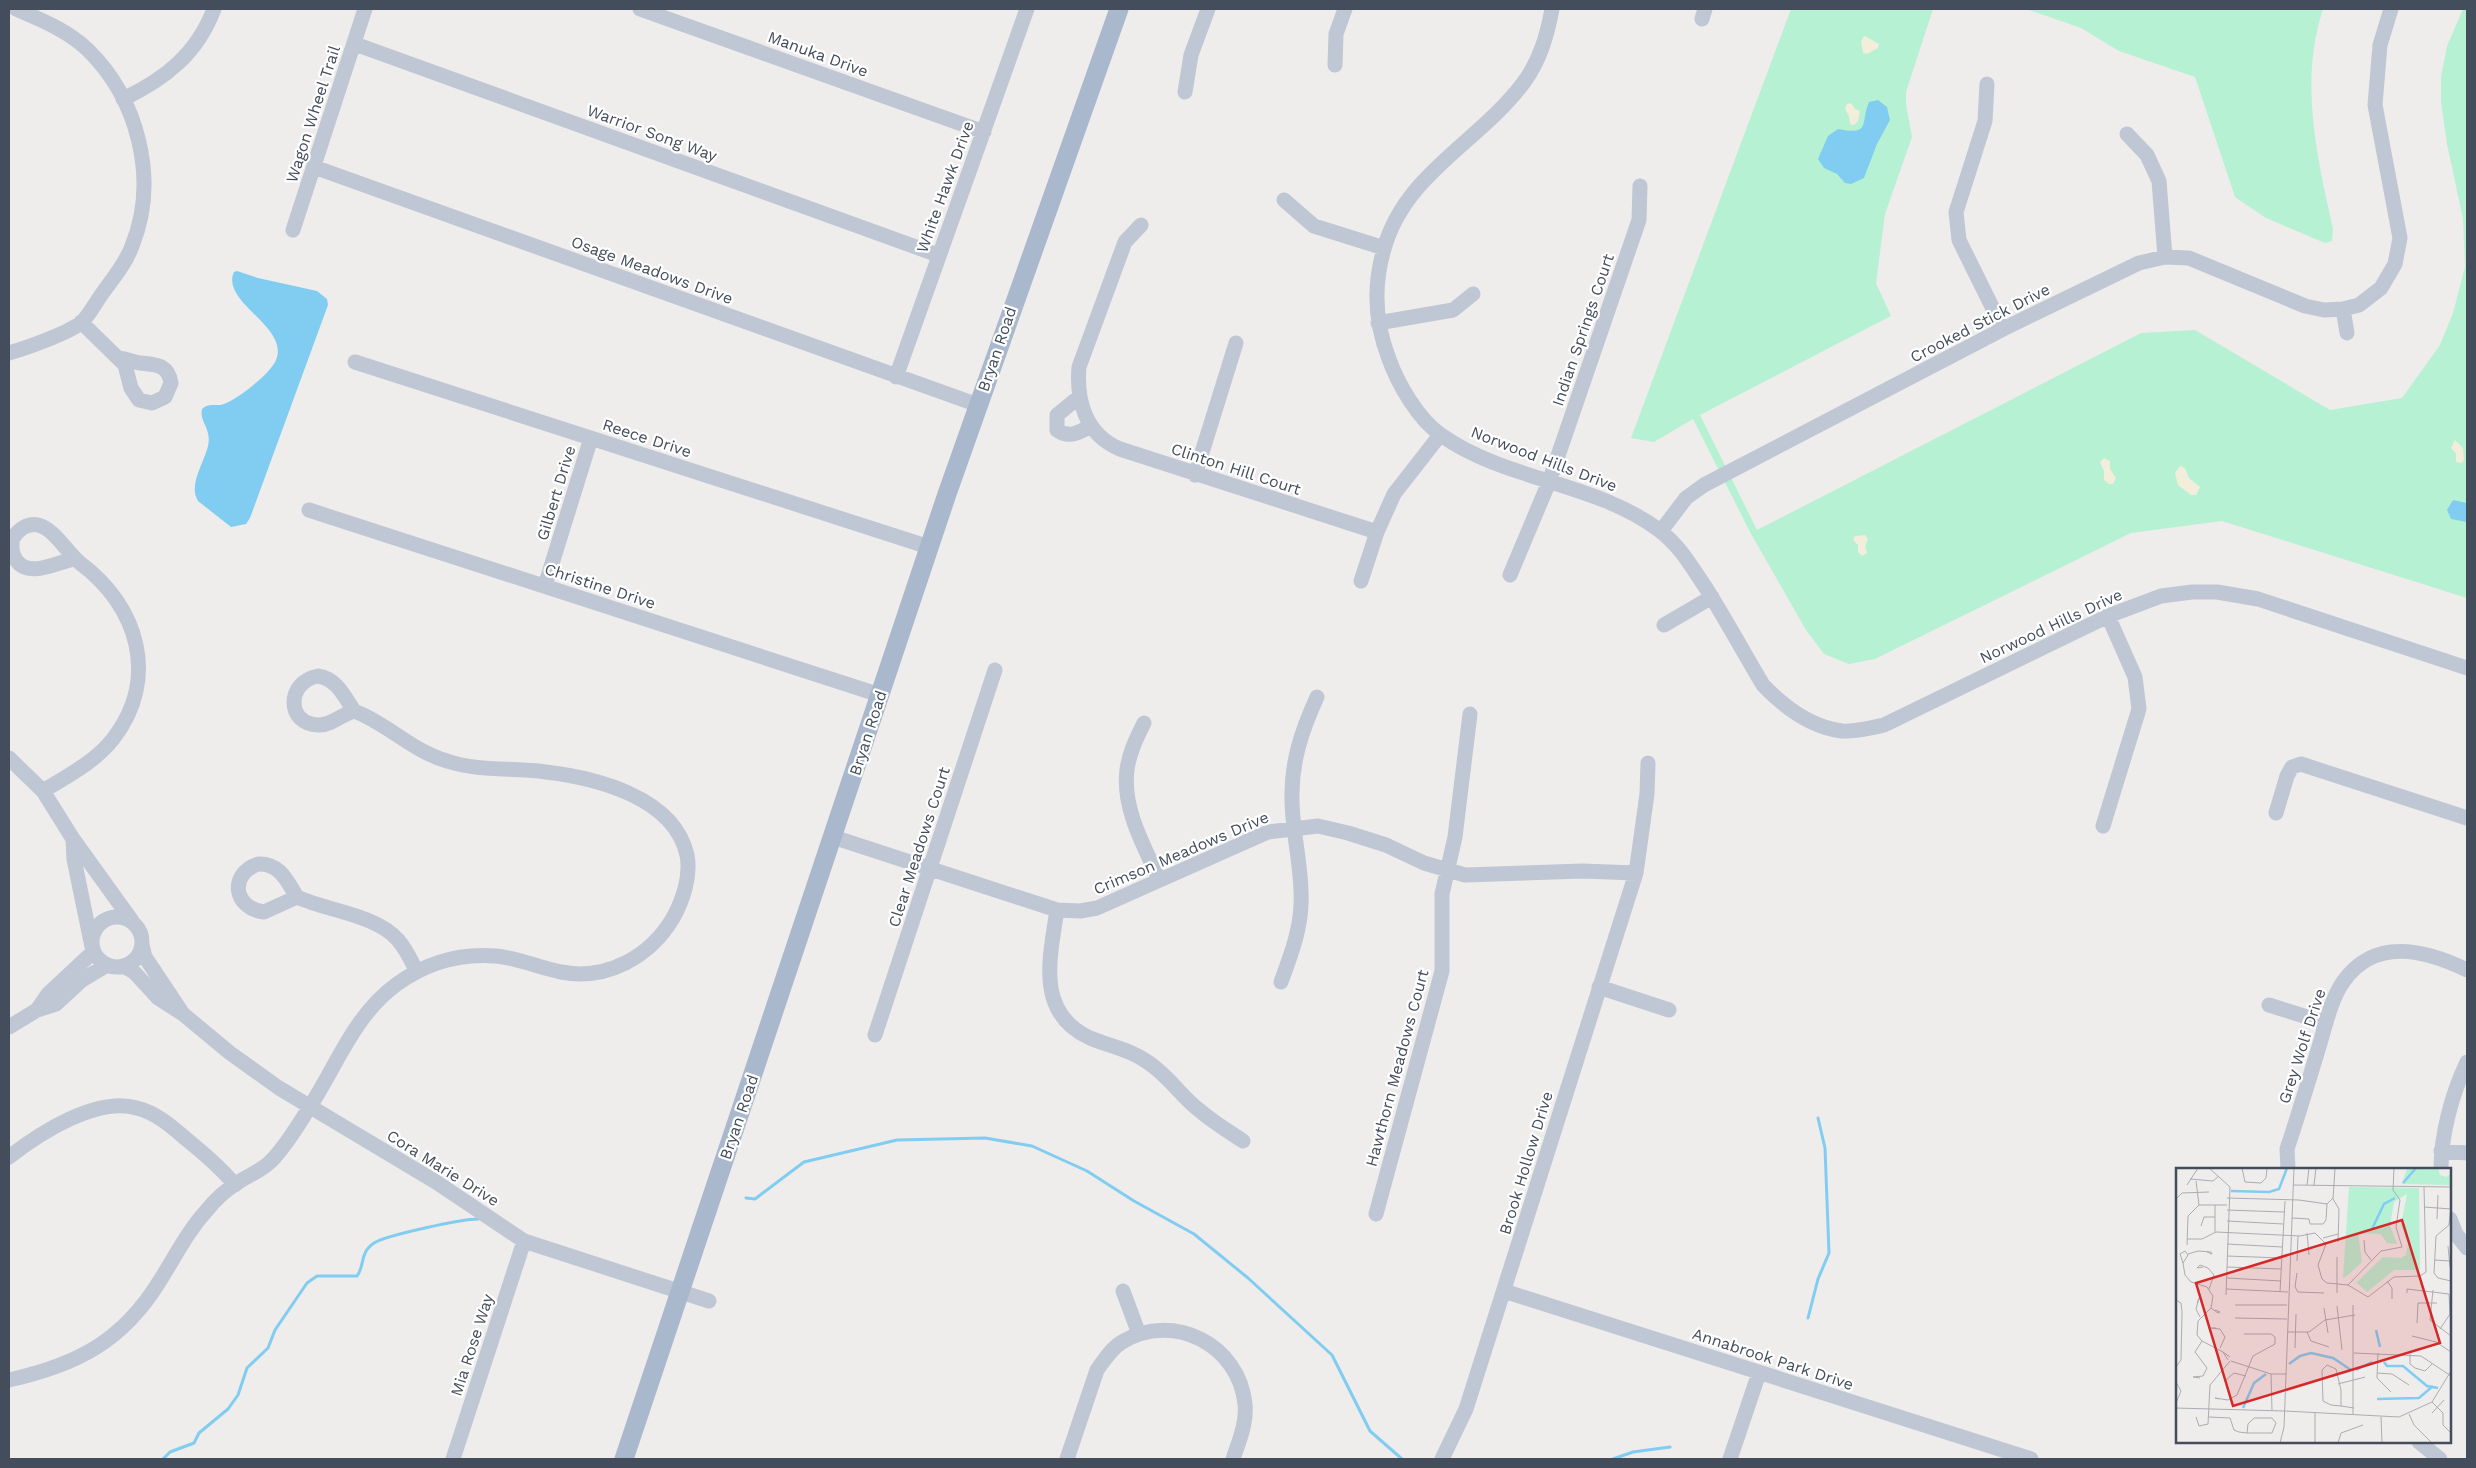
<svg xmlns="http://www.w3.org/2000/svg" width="2476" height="1468" viewBox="0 0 2476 1468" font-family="'Work Sans',sans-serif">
<rect width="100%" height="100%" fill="#efecec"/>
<path fill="#b6f1d4" d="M1791 9H1933L1906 92V104L1912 137 1885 214 1876 283 1891 316 1700 415 1757 530 2141 333 2195 330 2330 410 2402 398 2440 345 2453 313 2465 267 2463 219 2447 144 2441 102V77L2447 46 2463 9H2467V598L2222 521 2131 533 1875 659 1849 664 1824 654 1806 630 1750 532 1693 419 1654 442 1631 438Z
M2026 9H2323C2299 82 2317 156 2333 229L2332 241 2325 243 2266 218 2235 197 2195 77 2119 51 2081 28Z"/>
<path fill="#f2eedb" d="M1865 36 1879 44 1878 48 1867 54 1863 53 1861 42 1863 37Z
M1851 103 1855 109 1860 111 1858 121 1854 125 1850 124 1849 116 1845 109 1847 104Z
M2455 440 2463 448 2464 460 2461 463 2456 462V453L2451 448Z
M2104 458 2110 461V469L2116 478 2113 484H2109L2104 480V471L2100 462Z
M2180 466 2185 468 2189 478 2200 487 2196 495H2191L2178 485 2175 473Z
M1865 535 1868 539 1865 546 1867 553 1862 556 1858 552V545L1853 540 1855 536Z"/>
<path fill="#80cdf1" d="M1878 100 1887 107 1890 120 1877 144 1864 178 1851 184 1845 183 1837 174 1824 168 1818 159 1828 136 1838 129C1872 136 1860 122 1869 102Z
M237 271 258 278 317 291 327 299 328 305 250 518 246 524 231 527 198 501C188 485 204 463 208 446 212 428 199 422 202 409 209 402 216 407 224 404 237 400 271 373 276 360 290 327 220 302 234 272Z
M2453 500 2467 503V522L2451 519 2447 510Z"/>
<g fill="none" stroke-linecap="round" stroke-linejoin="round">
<path stroke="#80cdf1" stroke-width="3" d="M746 1198 755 1199 804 1162 897 1140 985 1138 1032 1146 1087 1171 1134 1201 1194 1234 1248 1278 1332 1355 1370 1431 1402 1459
M1808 1318 1818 1279 1829 1253 1825 1148 1818 1118
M163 1459 170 1452 194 1443 199 1433 228 1409 238 1395 247 1368 268 1348 275 1330 307 1283 317 1276H357C365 1266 359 1253 374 1243 387 1235 462 1219 478 1219
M1613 1459 1633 1452 1670 1447"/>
<path stroke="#bec7d3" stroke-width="15" d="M640 9 984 132
M1552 9C1547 36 1540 60 1524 82 1480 142 1405 173 1384 249 1373 286 1375 323 1389 359 1398 384 1418 419 1441 435 1506 481 1595 482 1659 530 1681 547 1691 566 1706 588 1726 620 1744 653 1763 685 1784 707 1810 727 1842 731 1855 732 1871 728 1884 725L2108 616 2161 596 2192 592H2217L2258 599 2467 668
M1702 19 1705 9
M355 44 938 255
M1335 65 1336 34 1345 9
M1987 84 1985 121 1956 212 1959 240 2003 329
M1185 92 1191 55 1208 9
M123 99C165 79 197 54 214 9
M2127 134 2147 155 2159 181 2165 257
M314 167 978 405
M1284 200 1314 226 1384 248
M1141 225 1125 242 1079 367C1076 401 1086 435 1120 449L1377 532
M293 230 365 9
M2343 309 2347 333
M81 322 125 365 131 388 139 400 152 403 165 397 171 383C168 364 156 365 140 363 133 362 126 359 119 358
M1378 323 1453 310 1473 294
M9 353C26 348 69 333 82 322 90 314 97 300 104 291 114 277 126 263 132 246 159 180 138 99 88 50 67 30 41 20 16 9
M355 362 929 547
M896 377 1027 9
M1079 397 1057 415V430C1070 439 1079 432 1091 426
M1195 475 1236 343
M309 510 880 695
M1661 531 1686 498 1704 485 2003 329 2139 263 2165 257 2189 258 2305 306 2324 310 2343 309 2359 305 2381 288 2395 264 2400 238 2375 105 2380 45 2391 9
M1510 575 1549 482 1639 220 1640 186
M1361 581 1377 532 1394 494 1440 435
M545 586 591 438
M1664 625 1712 597
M318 676C337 679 344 696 354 711 342 714 331 726 318 725 286 724 286 682 318 676Z
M1144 723C1137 737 1129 753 1127 770 1122 808 1144 846 1159 879
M9 758 43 791 73 839
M43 791C67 776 95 762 113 739 160 678 138 606 80 563 67 553 55 529 38 525 28 523 19 529 13 538 11 546 11 553 16 560 29 579 57 562 74 559
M2276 813 2287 776 2292 767 2301 764 2467 818
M2103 826 2139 709 2135 677 2108 616
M833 837 1057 910 1080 911 1097 908 1268 832 1318 826 1348 833 1386 845 1424 863 1465 875 1582 871 1636 873
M258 864C280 863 287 881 297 897L264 912C233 908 229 874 258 864Z
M297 897C328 911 377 915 398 940 406 949 411 960 416 970
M1057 910C1050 957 1035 1013 1090 1038 1109 1046 1129 1049 1146 1061 1167 1074 1180 1095 1199 1110 1213 1122 1228 1131 1243 1141
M92 942a25 25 0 1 1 50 0a25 25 0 1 1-50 0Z
M142 945 145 957 181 1011
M92 947 74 859 73 839 132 921
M124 966 134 972 158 998 183 1014 230 1053 279 1088 436 1182 524 1241 709 1301
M1281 982C1290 957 1300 932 1301 905 1303 870 1292 834 1292 799 1291 762 1302 730 1317 697
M1599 987 1669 1010
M2269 1005 2326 1023
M37 1010 48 994 93 952
M9 1027 37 1010 56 1004 82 980 107 965
M875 1035 995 670
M2441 1151 2467 1153
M9 1157C40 1133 97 1096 137 1108 156 1113 170 1125 185 1138 203 1153 220 1167 235 1185
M2288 1169 2287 1149C2298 1116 2308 1083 2318 1050 2325 1028 2330 1001 2343 982 2375 936 2426 950 2467 970
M2441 1169C2441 1134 2452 1094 2467 1062
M1376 1214 1442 971V894L1455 837 1470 714
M2450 1219 2456 1234 2467 1248
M1123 1291 1139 1334
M1504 1291 2031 1459
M9 1380C76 1365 122 1342 159 1282 175 1257 187 1232 207 1210 215 1200 226 1190 237 1183 247 1176 261 1171 270 1162 284 1149 299 1124 309 1108 337 1065 354 1015 397 984 426 963 460 953 496 956 519 958 539 968 561 972 606 981 650 957 673 918 683 900 691 876 687 855 674 797 596 778 546 772 512 767 480 772 447 761 410 750 387 723 354 711
M2419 1442 2440 1459
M453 1459 524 1241
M1067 1459 1097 1370C1104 1360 1112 1348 1122 1342 1174 1311 1239 1345 1245 1404 1247 1423 1239 1441 1233 1459
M1442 1459 1466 1409 1636 873 1647 794 1648 763
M1730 1459 1759 1373"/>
<path stroke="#aab8ce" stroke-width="19" d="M624 1459 947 494 1119 9"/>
</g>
<g text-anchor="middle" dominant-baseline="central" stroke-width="4.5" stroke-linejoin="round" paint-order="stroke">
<g font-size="16" fill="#444d5b" stroke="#fff">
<text transform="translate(818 54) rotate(20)">Manuka Drive</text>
<text transform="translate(313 114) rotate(-72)">Wagon Wheel Trail</text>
<text transform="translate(652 133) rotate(20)">Warrior Song Way</text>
<text transform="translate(945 187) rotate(-70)">White Hawk Drive</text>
<text transform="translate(652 270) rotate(20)">Osage Meadows Drive</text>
<text transform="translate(1980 323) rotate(-27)">Crooked Stick Drive</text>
<text transform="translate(1583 330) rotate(-71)">Indian Springs Court</text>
<text transform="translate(997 349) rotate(-71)">Bryan Road</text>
<text transform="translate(647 438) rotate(18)">Reece Drive</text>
<text transform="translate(1544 459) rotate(21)">Norwood Hills Drive</text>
<text transform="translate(1236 469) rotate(18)">Clinton Hill Court</text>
<text transform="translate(556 493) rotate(-73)">Gilbert Drive</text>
<text transform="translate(600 586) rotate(18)">Christine Drive</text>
<text transform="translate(2051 626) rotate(-25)">Norwood Hills Drive</text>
<text transform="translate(868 733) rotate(-72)">Bryan Road</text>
<text transform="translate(919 847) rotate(-72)">Clear Meadows Court</text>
<text transform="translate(1181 853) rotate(-23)">Crimson Meadows Drive</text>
<text transform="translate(2302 1046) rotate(-72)">Grey Wolf Drive</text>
<text transform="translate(1397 1068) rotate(-75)">Hawthorn Meadows Court</text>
<text transform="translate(739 1117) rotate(-71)">Bryan Road</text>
<text transform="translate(1526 1163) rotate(-73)">Brook Hollow Drive</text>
<text transform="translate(443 1168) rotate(32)">Cora Marie Drive</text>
<text transform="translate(472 1345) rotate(-72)">Mia Rose Way</text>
<text transform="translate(1773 1359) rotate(18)">Annabrook Park Drive</text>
</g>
</g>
<g transform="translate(2176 1168)">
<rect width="275" height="275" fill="#efecec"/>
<path d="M231 0H262L264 7 270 9 275 6V17L226 16ZM173 19 243 20 244 102H218L191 124 172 107 167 110ZM231 26 225 57 232 75 230 87 225 90 207 89 180 115 172 107 186 94 182 65 205 66 211 75 221 76 214 58 218 34Z" fill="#b6f1d4" fill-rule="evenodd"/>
<path fill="none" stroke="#80cdf1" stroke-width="2.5" d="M227 15 240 0M55 23 93 24 103 21 111 0M196 61 208 36 219 30M200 162 204 179M208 194 211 198H227L251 218 262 220M113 196 124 188 135 185 157 190 175 202M180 202 196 194M201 231 243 230 257 218M67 240 78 215 90 206"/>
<path fill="none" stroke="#abacb2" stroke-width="1" d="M33 0 54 19 50 127M66 0 69 14 85 15 90 10 91 0M159 0 157 31 163 41 162 74M14 11 37 13 43 8M20 13 23 37M11 17 22 0M117 17 275 19M131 17 133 0M138 17 140 0M51 30 123 32M0 31 6 25 33 24M123 32 151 36M23 37H51M275 38 273 57 260 68 258 105 262 110 275 113M248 39 275 41M51 42 108 44M116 50 133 51M133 51 134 56H147L150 52 151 36 157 30M261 51 262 27M51 53 107 56M25 58 28 49H39M39 64V37M131 65 133 87M147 70 162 66M11 71H26L40 64 124 68 139 65 150 76 142 97 146 111 151 115 172 117 192 129 218 109 244 108 250 104 248 19M188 72 189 84 195 92M51 76 106 79M11 77 12 48 23 37M272 78 274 99M12 86 22 83 35 84 36 86 31 84M51 88 106 90M259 92 274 93M121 93 122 68M7 95 4 86 9 83 12 87 7 95 9 107 15 114 31 119 37 128 35 140 22 153 21 167 26 173 47 184M27 99 21 100 24 97 32 100 38 107 33 121M51 99 105 101M121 105 119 119 122 124 148 125M51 110 105 113M211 113 216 120V131M172 117 205 83 226 79 220 59 224 32 217 22 218 0M50 121 112 124M257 122 254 152 275 168M104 124 109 33M161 125V89M231 125V121L273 126 274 146 264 161M0 132 5 135 6 144 5 192 0 199M21 135 23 130 20 141 24 149M59 137H111M177 137V247M161 138 166 182M35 140 42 145 44 144 39 142M148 140 152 165M59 150 111 151M241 155 242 135H261M40 160H35L44 161 49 169 44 180M112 164H133L149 152 179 147M131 164 135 173 153 179M236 168 260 174 275 184M119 180 120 146M178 185 245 188 275 208M202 185 201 210 215 224M234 186V196L239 200 249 203 256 196M52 192 47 184 54 189M55 193 95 206H110M201 205 216 206 233 217M95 206 96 242M24 210 17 209 27 208 31 200 19 184 26 173M50 212 58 205 70 208M0 214 5 223 0 235M162 216 189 209M43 231 39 230 52 232 61 227 77 188 99 176V169L95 166H68M256 234 267 245V257L275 265M165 238V222L160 201 151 197 146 202 147 233 155 237 165 238 178 240M0 240 108 243M109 243 223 249 256 234 275 203M256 245 268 232M233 246 238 257 256 275M20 249 23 258 32 256 34 217 54 193M33 249 54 250 58 262 63 264 71 265H96L100 255 96 250H78L72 256 71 265M205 249 206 275M104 275 108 259 118 0M139 275V244M162 275 165 265 187 257"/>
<path fill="#d62828" fill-opacity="0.15" stroke="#d62828" stroke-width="2.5" d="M226 52 264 175 57 238 20 115Z"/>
<rect width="275" height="275" fill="none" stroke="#444d5b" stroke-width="2.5"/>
</g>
<rect width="2476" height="1468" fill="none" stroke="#444d5b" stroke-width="20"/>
</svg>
